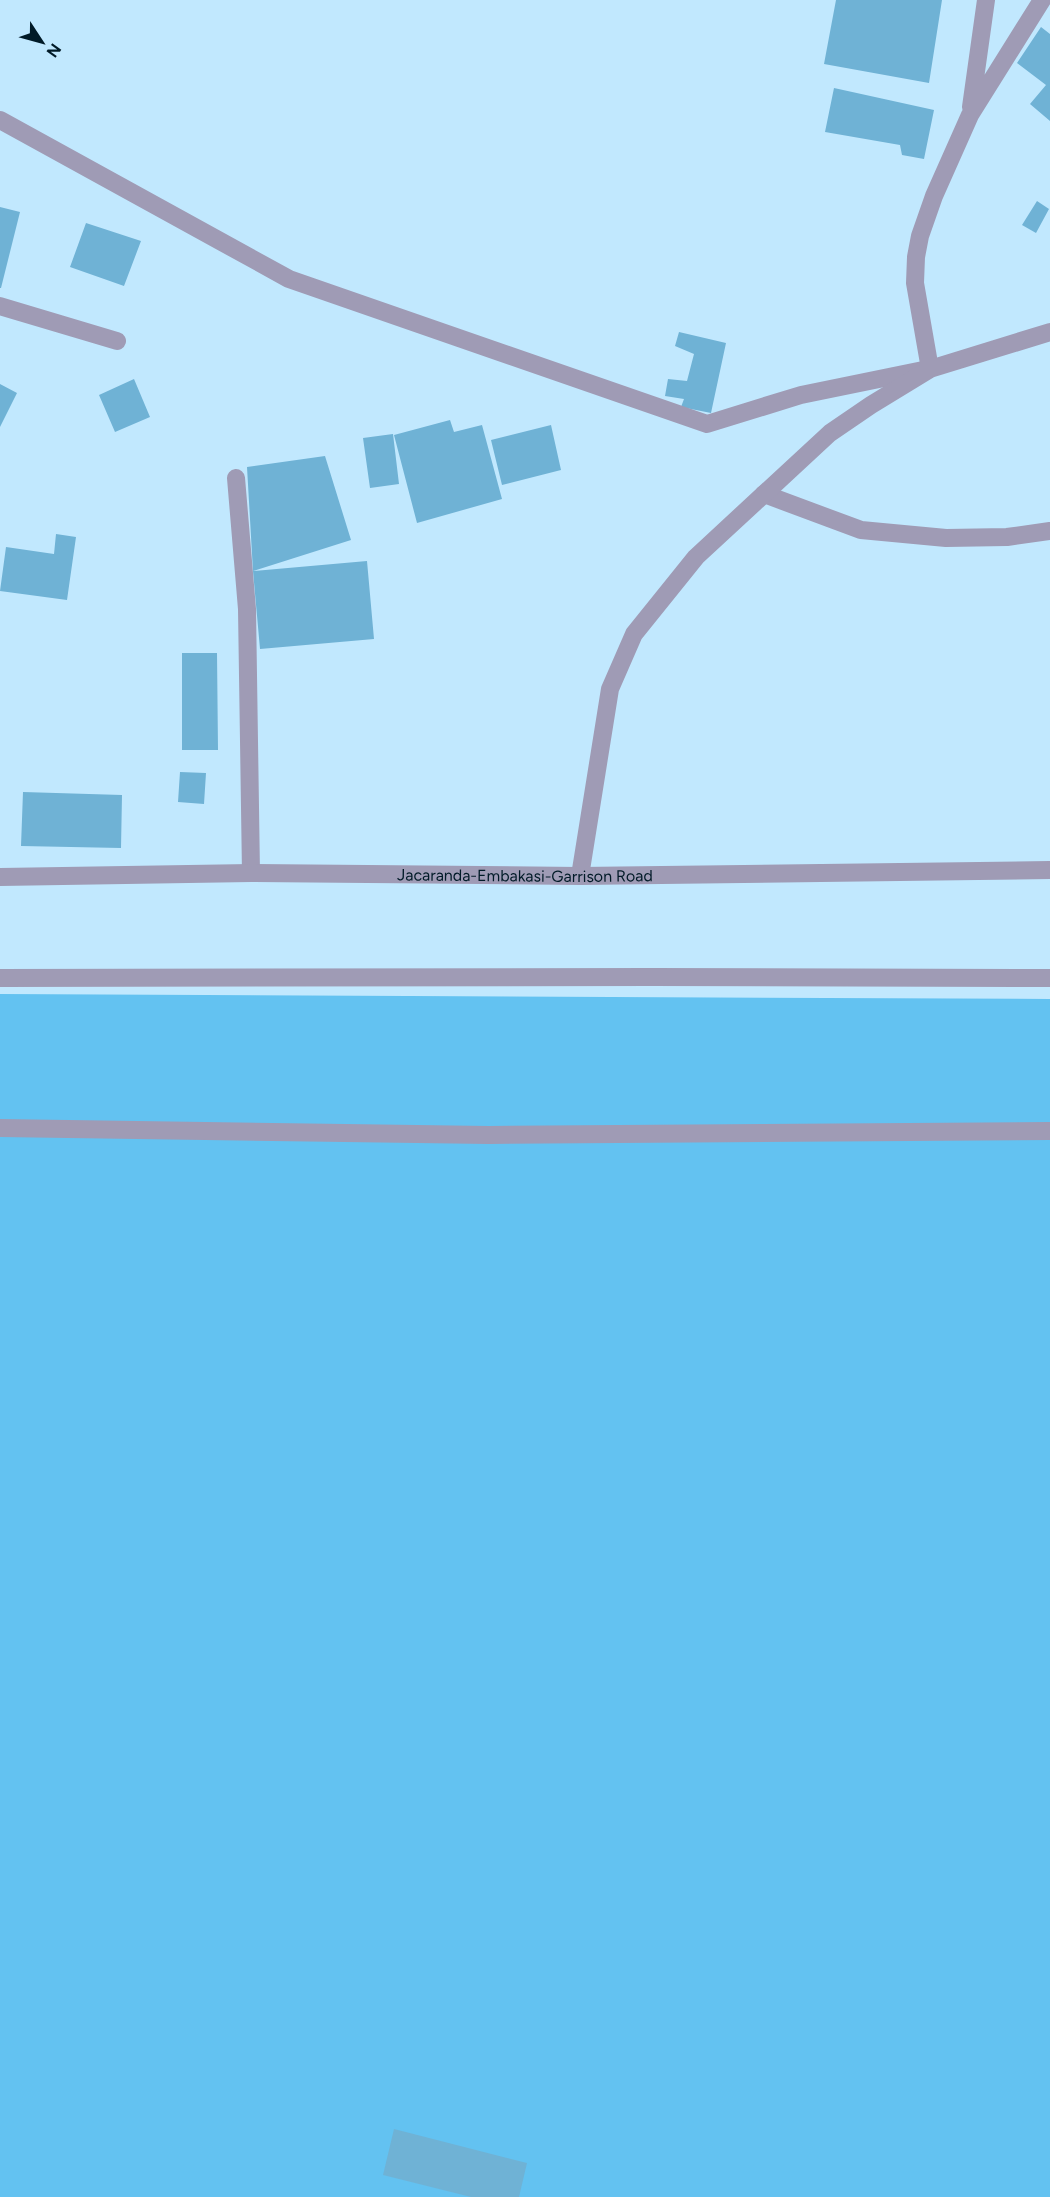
<svg xmlns="http://www.w3.org/2000/svg" width="1050" height="2197" viewBox="0 0 1050 2197" font-family="Figtree,sans-serif">
<rect width="100%" height="100%" fill="#c1e8fe"/>
<path fill="#63c2f1" d="M0 994 1050 999V2197H0Z"/>
<path fill="#6fb2d5" d="M836 0H942L929 83 824 64Z
M1041 27 1050 34V121L1030 104 1046 85 1017 63Z
M834 88 934 110 924 159 902 155 900 145 825 132Z
M1037 201 1049 209 1036 233 1022 225Z
M0 207 20 212 1 288H0Z
M86 223 141 241 124 286 70 267Z
M679 332 726 343 711 413 681 407 684 399 665 396 668 379 687 381 694 354 675 346Z
M134 379 150 417 115 432 99 395Z
M0 384 17 393 0 427Z
M450 420 454 432 482 425 502 499 417 523 394 435Z
M551 425 561 470 502 485 491 440Z
M393 434 399 484 370 488 363 438Z
M325 456 351 540 253 571 247 467Z
M56 534 76 537 67 600 0 591 6 547 54 554Z
M367 561 374 639 260 649 253 571Z
M182 653H217L218 750H182Z
M180 772 206 773 204 804 178 802Z
M23 792 122 795 121 848 21 846Z
M394 2129 527 2163 519 2197H471L383 2175Z"/>
<g fill="none" stroke-linecap="round" stroke-linejoin="round">
<path stroke="#9f9bb5" stroke-width="18" d="M0 120 289 279 707 424 801 395 928 369
M764 494 861 530 946 538 1007 537 1050 531"/>
<path stroke="#9f9bb5" stroke-width="18" d="M971 107 986 0
M0 306 117 341
M930 369 915 283 916 257 920 236 934 196 970 115 1042 0
M236 478 247 609 251 873
M580 876 610 689 634 634 696 557 830 433 871 405 930 369 1050 332
M0 978 651 977 1050 978
M0 1128 489 1135 1050 1131"/>
<path stroke="#9f9bb5" stroke-width="18" id="s1" d="M0 877 251 873 580 876 1050 870"/>
</g>
<g text-anchor="middle" dominant-baseline="central" stroke-width="5" stroke-linejoin="round" paint-order="stroke">
<g font-size="16" fill="#001a27" stroke="#c1e8fe">
<text stroke="none"><textPath href="#s1" startOffset="525">Jacaranda-Embakasi-Garrison Road</textPath></text>
</g>
</g>
<g transform="translate(42 42) rotate(126)" stroke="#c1e8fe" stroke-width="4.5" paint-order="stroke">
<path d="M0-4.5L10 22L0 15L-10 22Z" fill="#001a27"/>
<text y="-9" font-size="16" font-weight="bold" text-anchor="middle" fill="#001a27">N</text>
</g>
</svg>
